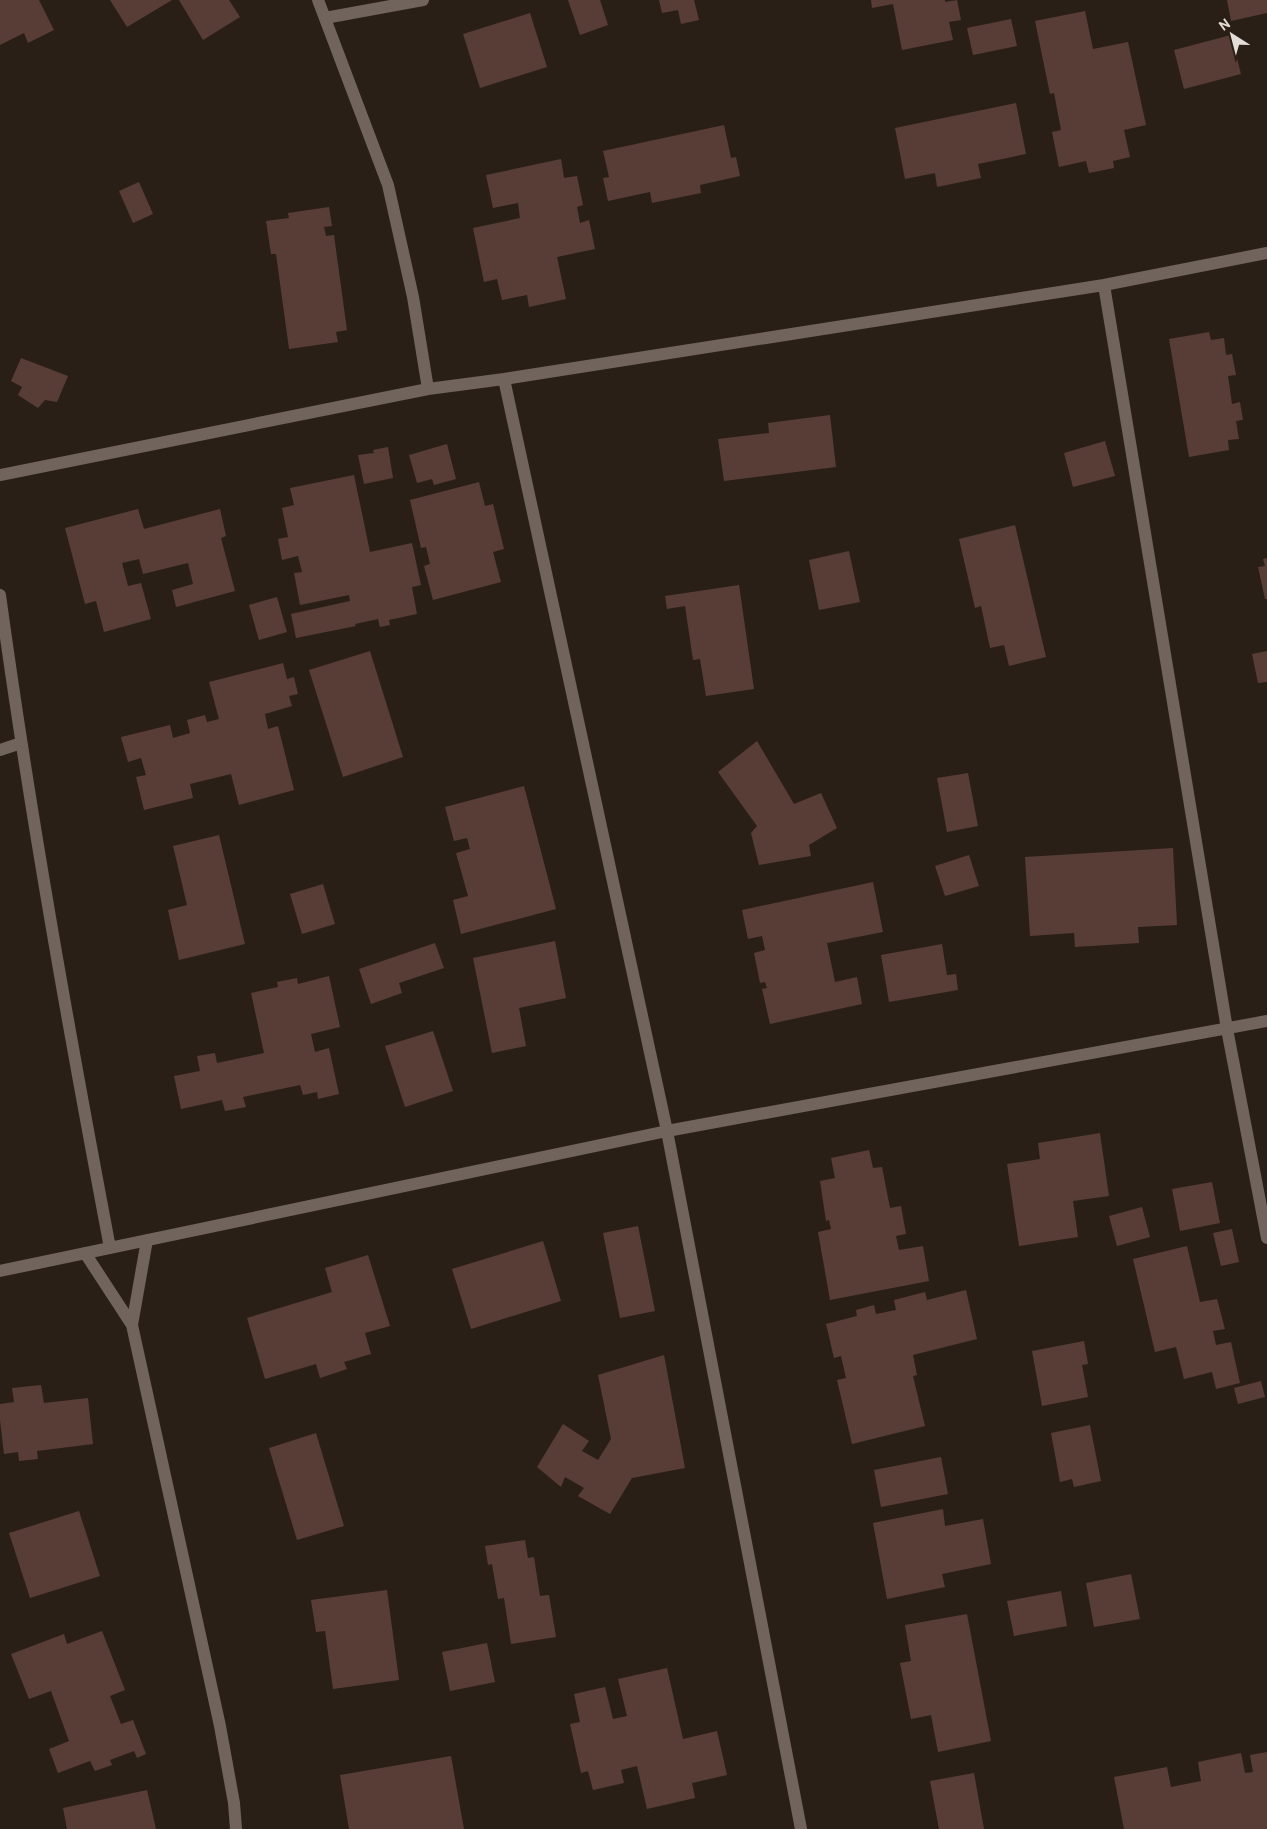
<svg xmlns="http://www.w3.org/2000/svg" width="1267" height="1829" viewBox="0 0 1267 1829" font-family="Overpass,sans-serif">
<rect width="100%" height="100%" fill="#2a1f16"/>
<path fill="#583d37" d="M0 0H39L54 30 28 43 24 33 0 45Z
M110 0H172L127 27Z
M179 0H229L240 17 203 40Z
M568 0H600L608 25 580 35Z
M659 0H694L699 20 681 24 678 10 662 13Z
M871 0H945V2L957 0 961 20 949 22 953 40 902 50 893 4 872 8Z
M1227 0H1267V13L1231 21Z
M1085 11 1093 49 1128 42 1146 125 1124 130 1130 157 1113 161 1114 168 1089 173 1086 161 1059 167 1052 132 1061 130 1054 93 1050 94 1035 21Z
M530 13 547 67 480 88 463 34Z
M1011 19 1017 46 973 55 967 28Z
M1231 35 1241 74 1184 89 1174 50Z
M1016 103 1026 154 978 164 981 178 937 187 935 173 905 179 895 128Z
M724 125 731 158 736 157 740 176 700 185 701 193 652 203 650 192 608 201 603 178 609 177 603 151Z
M561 159 564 178 577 176 583 205 577 207 580 223 589 220 595 249 557 257 566 299 529 307 527 295 502 300 497 279 484 282 473 228 520 218 518 203 493 208 486 175Z
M139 182 153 214 133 223 119 191Z
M329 207 332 226 324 227 326 236 334 235 347 330 336 332 338 342 289 349 276 254H271L266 221 289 218 288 213Z
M1209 332 1211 340 1224 338 1226 355 1232 354 1236 375 1228 376 1232 404 1240 402 1243 420 1236 421 1239 439 1228 440 1229 450 1189 457 1169 339Z
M21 358 68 376 57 402 45 400 38 408 18 395 22 387 11 381Z
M830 415 836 467 724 481 718 439 769 433 768 423Z
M1105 441 1115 476 1073 487 1064 453Z
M447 444 456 479 434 485 432 479 417 483 409 455Z
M388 447 393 478 364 484 358 455 374 453 373 450Z
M354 475 370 552 412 543 421 585 412 587 417 614 389 620 390 625 380 627 378 619 355 624 356 626 296 638 291 614 350 601 349 595 300 605 294 573 302 572 298 556 282 560 278 539 288 537 282 508 294 505 290 488Z
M479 482 485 506 493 504 504 549 493 552 501 582 433 600 424 566 430 564 426 547 421 548 410 500Z
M138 509 144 529 220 509 226 536 221 538 235 591 176 607 172 590 193 584 188 563 143 574 139 559 122 563 128 586 141 583 151 619 104 632 96 601 85 604 65 528Z
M1015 525 1046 657 1009 666 1004 645 990 648 981 606 975 608 959 539Z
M849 551 860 602 819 610 809 560Z
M1267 558V599H1265L1258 567 1265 566 1263 559Z
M739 585 754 689 706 696 700 659 693 660 685 606 667 609 665 596Z
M277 597 287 632 259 640 249 605Z
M370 651 403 757 343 777 309 670Z
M1267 651V682L1258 683 1252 654Z
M283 663 287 679 294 677 298 694 289 696 292 706 265 714 268 729 278 726 294 790 239 805 231 774 190 784 193 798 144 810 136 777 146 775 141 758 128 762 121 737 170 725 173 738 190 733 187 720 205 715 207 722 219 719 209 682Z
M757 741 794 804 821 793 837 828 809 845 811 856 759 865 751 833 757 826 718 772Z
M968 773 978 826 947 832 937 778Z
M524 786 556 909 461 934 453 900 468 896 456 853 470 849 467 838 454 841 445 807Z
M219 835 245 944 179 960 168 910 187 905 173 846Z
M1173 848 1177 925 1138 927 1139 943 1075 947 1074 933 1030 936 1025 857Z
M969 855 979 886 945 896 935 866Z
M873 882 883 932 827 943 835 982 857 977 862 1004 770 1024 762 989 767 988 765 982 760 983 754 953 765 950 762 936 748 939 742 910Z
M323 884 335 924 302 934 290 894Z
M555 941 566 998 519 1008 526 1046 492 1053 473 958Z
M435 943 444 968 399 983 402 993 371 1004 359 969Z
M942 944 947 975 956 974 958 990 889 1002 881 955Z
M329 976 340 1027 311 1034 315 1052 329 1048 339 1094 318 1099 317 1092 303 1095 300 1085 243 1097 246 1107 225 1111 222 1100 181 1109 174 1076 200 1071 197 1056 215 1053 217 1063 264 1053 251 993 278 987 277 982 297 978 298 984Z
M433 1031 453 1091 405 1107 385 1046Z
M1100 1133 1109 1196 1073 1201 1078 1237 1019 1246 1007 1164 1040 1159 1038 1143Z
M869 1150 873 1168 882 1167 890 1208 901 1206 906 1234 896 1236 899 1250 923 1246 929 1281 830 1300 818 1232 831 1229 829 1220 826 1221 820 1181 835 1178 831 1158Z
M1212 1182 1220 1223 1180 1231 1172 1189Z
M1142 1207 1150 1237 1117 1246 1109 1216Z
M638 1226 655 1311 620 1318 603 1233Z
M1232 1229 1239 1262 1221 1266 1213 1233Z
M543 1241 561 1301 471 1329 452 1269Z
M1187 1246 1200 1302 1217 1299 1225 1329 1213 1331 1216 1345 1231 1342 1240 1383 1216 1389 1212 1372 1184 1379 1176 1347 1155 1352 1133 1259Z
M368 1255 390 1326 365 1333 371 1354 344 1362 347 1369 320 1378 316 1364 265 1379 247 1318 332 1292 325 1268Z
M966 1290 977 1339 913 1355 917 1375 913 1376 925 1426 852 1444 837 1380 846 1378 841 1356 834 1358 826 1324 857 1316 856 1310 874 1305 876 1314 896 1310 894 1300 925 1292 927 1300Z
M1084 1341 1088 1364 1082 1365 1088 1397 1042 1406 1032 1351Z
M664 1355 685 1468 632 1478 610 1514 578 1496 584 1488 565 1477 561 1487 537 1467 563 1424 589 1441 582 1451 598 1460 611 1439 598 1375Z
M1261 1381 1265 1397 1238 1404 1234 1388Z
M41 1385 44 1403 88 1398 93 1444 37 1451 38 1459 19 1461 18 1452 4 1454 0 1420V1404L14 1402 12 1388Z
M1090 1425 1101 1481 1074 1487 1072 1479 1060 1482 1051 1433Z
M316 1433 344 1526 297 1540 269 1448Z
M941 1457 948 1494 881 1507 874 1470Z
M943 1509 945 1526 983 1519 991 1564 942 1574 945 1587 887 1599 873 1523Z
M79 1511 100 1576 30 1598 9 1533Z
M525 1540 528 1558 534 1557 540 1596 549 1595 556 1637 511 1644 504 1598 498 1599 492 1564 488 1565 485 1546Z
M1131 1574 1140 1619 1094 1627 1086 1583Z
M387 1590 399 1680 333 1689 325 1631 316 1632 311 1600Z
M1061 1591 1067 1626 1014 1636 1007 1601Z
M967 1614 991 1741 938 1752 931 1715 911 1719 900 1663 911 1661 905 1625Z
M102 1631 125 1690 110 1696 121 1724 133 1720 146 1754 137 1758 134 1751 110 1760 112 1765 95 1771 90 1761 58 1773 49 1749 69 1741 51 1691 29 1699 11 1654 64 1634 67 1644Z
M487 1643 495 1682 450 1691 442 1652Z
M667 1668 683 1739 717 1731 727 1775 692 1783 695 1798 647 1809 637 1766 621 1770 624 1783 593 1790 588 1771 581 1773 570 1724 580 1722 574 1694 605 1687 613 1719 627 1716 618 1679Z
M1267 1752V1829H1124L1114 1777 1167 1767 1171 1787 1201 1781 1198 1762 1241 1753 1245 1773 1253 1772 1250 1755Z
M451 1756 464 1829H349L340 1775Z
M974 1773 984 1829H939L930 1781Z
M147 1790 156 1829H67L63 1808Z"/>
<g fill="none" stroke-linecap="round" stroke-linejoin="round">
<path stroke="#70645d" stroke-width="12" d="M318 0 388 185 413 297 428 389
M325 18 423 0
M1104 285 1227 1029 1267 1238
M504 379 667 1131 801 1829
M0 475 428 389 504 379 1104 285 1267 253
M0 595C30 814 69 1031 110 1248
M0 750 21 743
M85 1253 132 1325 220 1726 234 1803 236 1829
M0 1271 667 1131 1267 1021
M132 1325 147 1240"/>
</g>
<g transform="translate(1232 35) rotate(324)" stroke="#2a1f16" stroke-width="4" paint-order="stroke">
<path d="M0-4L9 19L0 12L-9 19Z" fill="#e4dcd6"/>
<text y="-8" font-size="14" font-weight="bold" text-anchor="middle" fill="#e4dcd6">N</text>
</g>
</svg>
